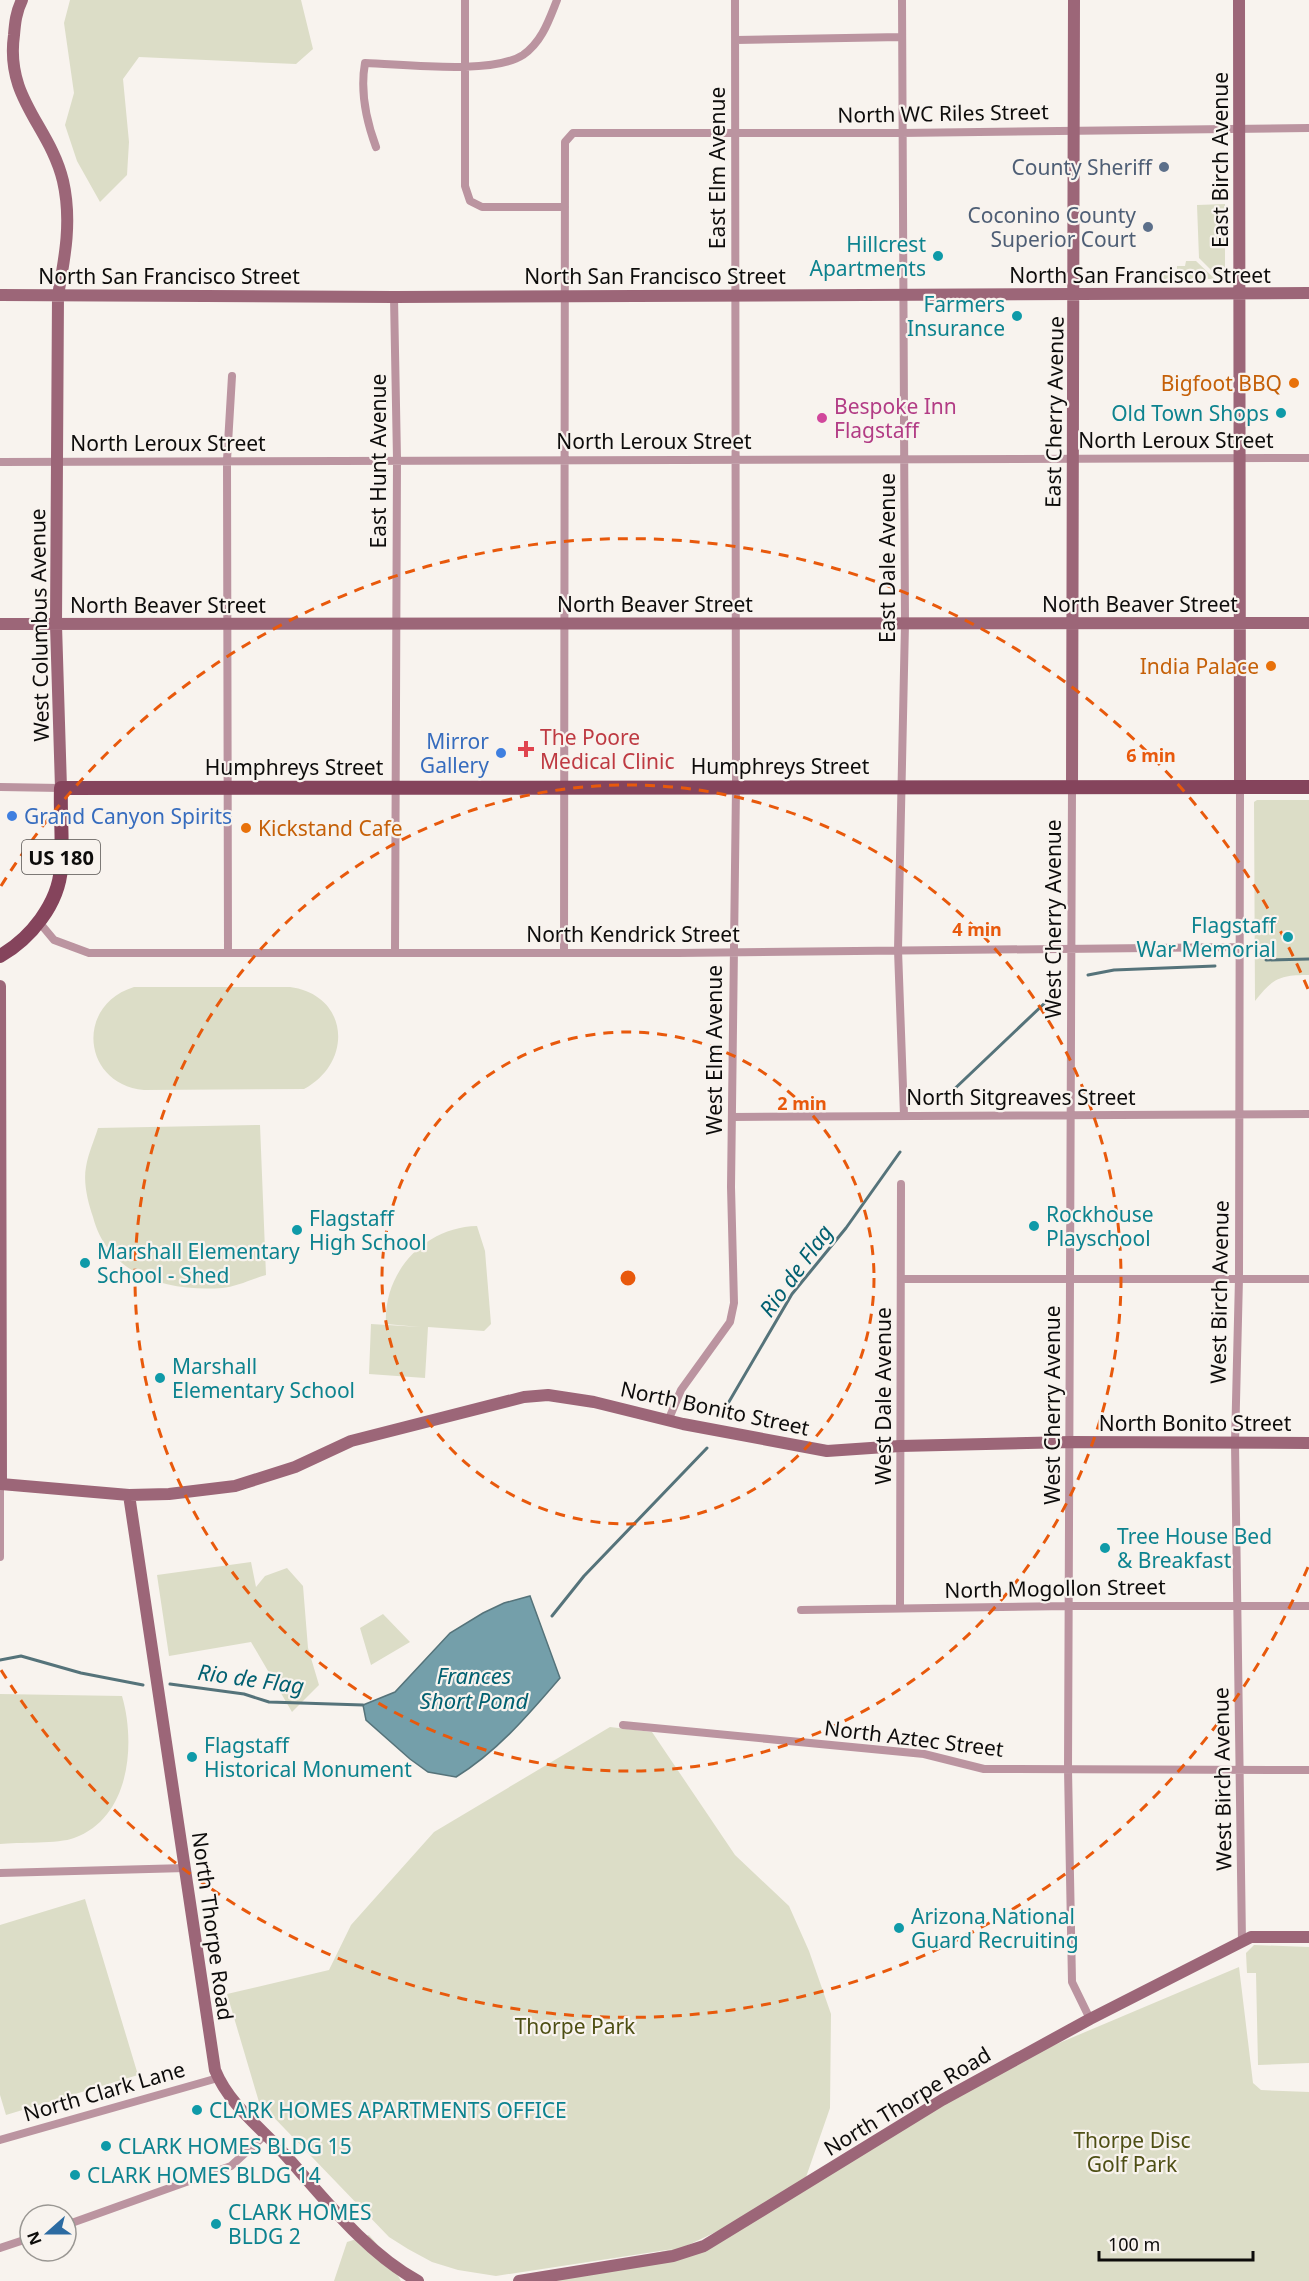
<svg xmlns="http://www.w3.org/2000/svg" width="1309" height="2281" viewBox="0 0 1309 2281" font-family="'Noto Sans',sans-serif">
<rect width="100%" height="100%" fill="#f8f3ee"/>
<path fill="#dcddc7" d="M70 0H301L313 49 296 64 139 57 123 79 129 142 127 175 100 202 77 161 65 125 74 93 64 23Z
M1225 204V278H1219L1199 258 1197 205Z
M1186 261H1196L1215 279H1162V273L1177 272V266H1185Z
M1257 800H1309V975C1280 975 1273 978 1255 1001L1254 802Z
M134 987H290C349 995 354 1062 304 1089L144 1090C82 1084 75 1005 134 987Z
M260 1125 266 1275C252 1279 236 1287 222 1288 167 1292 108 1275 93 1217 88 1202 83 1183 86 1167 88 1154 94 1141 98 1128Z
M477 1226 485 1251 491 1324 484 1331 428 1327 425 1378 369 1374 371 1324 420 1327 386 1324C383 1272 425 1227 477 1226Z
M251 1562 256 1587 265 1576 287 1568 303 1586 308 1648 319 1685 292 1712 251 1642 169 1656 157 1575Z
M383 1614 410 1642 371 1665 360 1628Z
M0 1694 122 1696C136 1744 130 1818 74 1838 59 1844 18 1842 0 1844Z
M610 1727 652 1732 735 1855 789 1906 809 1951 831 2014 830 2108 805 2180 733 2224 686 2246 716 2240 993 2071 1239 1967 1253 2083 1261 2090 1309 2092V2281H532L673 2249 496 2276 458 2270 432 2262 408 2249 389 2237 259 2102 227 1994 329 1970 351 1925 434 1832Z
M85 1899 138 2075 6 2115 0 2095V1925Z
M1254 1945 1309 1947V2063L1258 2065 1256 1973H1247L1246 1953Z
M369 2235 384 2252 401 2281H334L347 2242Z"/>
<path fill="#749faa" stroke="#55737a" stroke-width="1.5" d="M530 1596 560 1678C529 1714 497 1752 456 1777L428 1772 410 1759 366 1720 363 1705 395 1692 450 1633 483 1613 504 1603Z"/>
<g fill="none" stroke-linecap="round" stroke-linejoin="round">
<path stroke="#55737a" stroke-width="3" d="M1266 960 1309 959
M1088 975 1114 970 1215 966
M947 1096 1049 999
M723 1412 792 1294 846 1228 900 1152
M552 1616 584 1576 707 1448
M0 1660 21 1656 81 1673 143 1685
M170 1684 244 1694 269 1702 363 1705"/>
<path stroke="#bb94a0" stroke-width="8" d="M465 0V186L470 201 482 207H565
M902 0 905 624 898 950 904 1115
M736 40 901 37
M376 147C366 120 360 91 365 63 404 64 492 75 523 55 542 42 549 20 557 0
M394 297 397 459 395 953
M0 462 1309 458
M0 787 61 788
M1240 787 1239 1278 1235 1443 1242 1942
M1072 788 1068 1769 1072 1982 1090 2019
M39 922 54 940 89 953H678L1239 947
M228 952 227 460 232 376
M564 952 565 142 573 133H901L1309 128
M732 1117 1309 1114
M901 1279H1309
M668 1421 681 1390 730 1322 734 1303 731 1187 736 787 735 0
M0 1484V1557
M900 1608 901 1184
M801 1610 1069 1606H1309
M623 1725 924 1754 984 1769 1309 1770
M0 1873 186 1868
M0 2140 218 2078
M66 2225 231 2166 266 2134
M0 2248 30 2238"/>
<path stroke="#9c6678" stroke-width="12" d="M22 0C16 12 15 23 14 35 5 99 50 126 63 181 72 220 65 257 58 295L56 625 61 788
M1239 0 1240 787
M0 295 394 297 1309 293
M0 624 1309 623
M1072 788 1074 0
M0 986 1 1484 129 1495 169 1494 235 1486 295 1467 351 1441 524 1397 548 1395 594 1402 683 1424 827 1451 900 1446 1071 1442 1309 1443
M129 1495 215 2070C228 2102 256 2124 279 2148 321 2194 363 2251 418 2281
M519 2281 673 2256 704 2246 942 2100 1090 2019 1251 1937H1309"/>
<path stroke="#85445c" stroke-width="14" d="M0 956C30 939 59 904 61 867 63 841 60 814 61 788L1309 787"/>
</g>
<g fill="none" stroke="#e8590c" stroke-width="3" stroke-dasharray="10 8">
<circle cx="628" cy="1278" r="246"/>
<circle cx="628" cy="1278" r="493"/>
<path d="M1308 1567A739 739 0 0 1 1 1670M1 886A739 739 0 0 1 1308 989"/>
</g>
<g fill="#5c6f8a" stroke="#f8f3ee" stroke-width="2">
<circle cx="1164" cy="167" r="6"/>
<circle cx="1148" cy="227" r="6"/>
</g>
<g fill="#0f9aa8" stroke="#f8f3ee" stroke-width="2">
<circle cx="938" cy="256" r="6"/>
<circle cx="1017" cy="316" r="6"/>
<circle cx="1281" cy="413" r="6"/>
<circle cx="1288" cy="937" r="6"/>
<circle cx="1034" cy="1226" r="6"/>
<circle cx="297" cy="1230" r="6"/>
<circle cx="85" cy="1263" r="6"/>
<circle cx="160" cy="1378" r="6"/>
<circle cx="1105" cy="1548" r="6"/>
<circle cx="192" cy="1757" r="6"/>
<circle cx="899" cy="1928" r="6"/>
<circle cx="197" cy="2110" r="6"/>
<circle cx="106" cy="2146" r="6"/>
<circle cx="75" cy="2175" r="6"/>
<circle cx="216" cy="2224" r="6"/>
</g>
<g fill="#e8710a" stroke="#f8f3ee" stroke-width="2">
<circle cx="1294" cy="383" r="6"/>
<circle cx="1271" cy="666" r="6"/>
<circle cx="246" cy="828" r="6"/>
</g>
<circle fill="#d1479c" stroke="#f8f3ee" stroke-width="2" cx="822" cy="418" r="6"/>
<path fill="#e0444e" stroke="#f8f3ee" stroke-width="2" d="M523 740h6v6h6v6h-6v6h-6v-6h-6v-6h6z"/>
<g fill="#3f7fe0" stroke="#f8f3ee" stroke-width="2">
<circle cx="501" cy="753" r="6"/>
<circle cx="12" cy="816" r="6"/>
</g>
<g text-anchor="middle" dominant-baseline="central" stroke-width="4.5" stroke-linejoin="round" paint-order="stroke">
<rect fill="#f8f3ee" stroke="#54514f" stroke-width="1.5" x="22" y="840" width="78" height="34" rx="4.5"/>
<g font-size="20" font-weight="bold" fill="#0d0c0b">
<text x="61" y="857">US 180</text>
</g>
<g font-size="21" fill="#0d0c0b" stroke="#f8f3ee">
<text transform="translate(943 113) rotate(-1)">North WC Riles Street</text>
<text transform="translate(1220 160) rotate(-90)">East Birch Avenue</text>
<text transform="translate(717 168) rotate(-90)">East Elm Avenue</text>
<text x="1140" y="275">North San Francisco Street</text>
<text x="169" y="276">North San Francisco Street</text>
<text x="655" y="276">North San Francisco Street</text>
<text transform="translate(1054 412) rotate(-89)">East Cherry Avenue</text>
<text x="1176" y="440">North Leroux Street</text>
<text x="654" y="441">North Leroux Street</text>
<text x="168" y="443">North Leroux Street</text>
<text transform="translate(378 461) rotate(-90)">East Hunt Avenue</text>
<text transform="translate(887 558) rotate(-90)">East Dale Avenue</text>
<text x="655" y="604">North Beaver Street</text>
<text x="1140" y="604">North Beaver Street</text>
<text x="168" y="605">North Beaver Street</text>
<text transform="translate(39 625) rotate(-91)">West Columbus Avenue</text>
<text x="780" y="766">Humphreys Street</text>
<text x="294" y="767">Humphreys Street</text>
<text transform="translate(1053 919) rotate(-90)">West Cherry Avenue</text>
<text x="633" y="934">North Kendrick Street</text>
<text transform="translate(714 1050) rotate(-90)">West Elm Avenue</text>
<text x="1021" y="1097">North Sitgreaves Street</text>
<text transform="translate(1219 1292) rotate(-89)">West Birch Avenue</text>
<text transform="translate(883 1396) rotate(-90)">West Dale Avenue</text>
<text transform="translate(1052 1405) rotate(-90)">West Cherry Avenue</text>
<text transform="translate(715 1408) rotate(12)">North Bonito Street</text>
<text x="1195" y="1423">North Bonito Street</text>
<text transform="translate(1055 1588) rotate(-1)">North Mogollon Street</text>
<text transform="translate(914 1738) rotate(7)">North Aztec Street</text>
<text transform="translate(1222 1779) rotate(-91)">West Birch Avenue</text>
<text transform="translate(213 1926) rotate(82)">North Thorpe Road</text>
<text transform="translate(104 2091) rotate(-16)">North Clark Lane</text>
<text transform="translate(907 2101) rotate(-31)">North Thorpe Road</text>
</g>
<g font-size="21" fill="#4e5e75" stroke="#f8f3ee" text-anchor="end">
<text x="1152" y="167">County Sheriff</text>
<text x="1136" y="215">Coconino County<tspan x="1136" dy="24">Superior Court</tspan></text>
</g>
<g font-size="21" fill="#0d838f" stroke="#f8f3ee" text-anchor="start">
<text x="926" y="244" text-anchor="end">Hillcrest<tspan x="926" dy="24">Apartments</tspan></text>
<text x="1005" y="304" text-anchor="end">Farmers<tspan x="1005" dy="24">Insurance</tspan></text>
<text x="1269" y="413" text-anchor="end">Old Town Shops</text>
<text x="1276" y="925" text-anchor="end">Flagstaff<tspan x="1276" dy="24">War Memorial</tspan></text>
<text x="1046" y="1214">Rockhouse<tspan x="1046" dy="24">Playschool</tspan></text>
<text x="309" y="1218">Flagstaff<tspan x="309" dy="24">High School</tspan></text>
<text x="97" y="1251">Marshall Elementary<tspan x="97" dy="24">School - Shed</tspan></text>
<text x="172" y="1366">Marshall<tspan x="172" dy="24">Elementary School</tspan></text>
<text x="1117" y="1536">Tree House Bed<tspan x="1117" dy="24">&amp; Breakfast</tspan></text>
<text x="204" y="1745">Flagstaff<tspan x="204" dy="24">Historical Monument</tspan></text>
<text x="911" y="1916">Arizona National<tspan x="911" dy="24">Guard Recruiting</tspan></text>
<text x="209" y="2110">CLARK HOMES APARTMENTS OFFICE</text>
<text x="118" y="2146">CLARK HOMES BLDG 15</text>
<text x="87" y="2175">CLARK HOMES BLDG 14</text>
<text x="228" y="2212">CLARK HOMES<tspan x="228" dy="24">BLDG 2</tspan></text>
</g>
<g font-size="21" fill="#c56008" stroke="#f8f3ee" text-anchor="end">
<text x="1282" y="383">Bigfoot BBQ</text>
<text x="1259" y="666">India Palace</text>
<text x="258" y="828" text-anchor="start">Kickstand Cafe</text>
</g>
<g font-size="21" fill="#b23c85" stroke="#f8f3ee" text-anchor="start">
<text x="834" y="406">Bespoke Inn<tspan x="834" dy="24">Flagstaff</tspan></text>
</g>
<g font-size="21" fill="#be3a42" stroke="#f8f3ee" text-anchor="start">
<text x="540" y="737">The Poore<tspan x="540" dy="24">Medical Clinic</tspan></text>
</g>
<g font-size="21" fill="#366cbe" stroke="#f8f3ee" text-anchor="end">
<text x="489" y="741">Mirror<tspan x="489" dy="24">Gallery</tspan></text>
<text x="24" y="816" text-anchor="start">Grand Canyon Spirits</text>
</g>
<g font-size="21" fill="#4e4f14" stroke="#f8f3ee">
<text x="575" y="2026">Thorpe Park</text>
<text x="1132" y="2140">Thorpe Disc<tspan x="1132" dy="24">Golf Park</tspan></text>
</g>
<g font-size="22" font-style="italic" fill="#016071" stroke="#f8f3ee">
<text transform="translate(795 1270) rotate(-54)">Rio de Flag</text>
<text x="474" y="1675">Frances<tspan x="474" dy="25">Short Pond</tspan></text>
<text transform="translate(251 1678) rotate(8)">Rio de Flag</text>
</g>
</g>
<circle cx="628" cy="1278" r="9" fill="#e8590c" stroke="#f8f3ee" stroke-width="3"/>
<g font-size="18" text-anchor="middle" font-weight="bold" fill="#e8590c" stroke="#f8f3ee" stroke-width="4.5" stroke-linejoin="round" paint-order="stroke">
<text x="1151" y="762">6 min</text>
<text x="977" y="936">4 min</text>
<text x="802" y="1110">2 min</text>
</g>
<g transform="translate(48 2233) rotate(249)"><circle r="28" fill="#f8f3ee" stroke="#9a9793" stroke-width="1.5"/>
<path d="M0-4.5L10 22L0 15L-10 22Z" fill="#2c6ba2"/>
<text y="-9" font-size="16" font-weight="bold" text-anchor="middle" fill="#0d0c0b">N</text>
</g>
<path d="M1099 2251v9h154v-9" fill="none" stroke="#0d0c0b" stroke-width="3"/>
<text x="1108" y="2251" font-size="18" fill="#0d0c0b" stroke="#f8f3ee" stroke-width="4.5" paint-order="stroke">100 m</text>
</svg>
